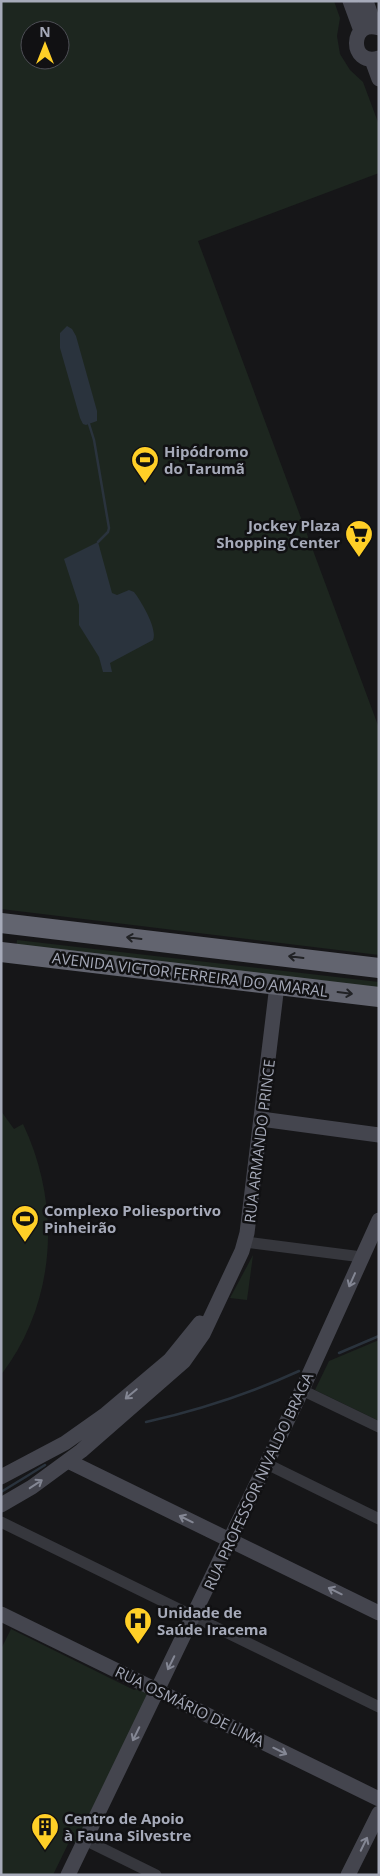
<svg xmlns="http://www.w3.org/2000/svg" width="380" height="1876" viewBox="0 0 380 1876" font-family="'Open Sans',sans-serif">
<rect width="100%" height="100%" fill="#161618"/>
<path fill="#1d261f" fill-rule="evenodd" d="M1 1H334L340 18 337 36 340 54 350 70 363 82 379 125V173L198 241 379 728V955L1 909ZM30 30H60V60H30Z
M17 940 379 982V991L16 949Z
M1 1111 14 1129 23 1124C62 1206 56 1303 1 1375Z
M253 1255 247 1300 230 1298Z
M379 1340V1421L315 1390 329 1361Z
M11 1629 134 1690 140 1688 146 1692 147 1697 76 1843 70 1840 53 1875H1V1649Z"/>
<path fill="#2a333d" d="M67 326 72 329 76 336 97 411V421L86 425 83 424 80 418 60 348V333Z
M98 542 112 593 117 595 129 590 134 592C141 601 158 629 153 640L110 663 112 672H103L99 657 79 625V605L64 559Z"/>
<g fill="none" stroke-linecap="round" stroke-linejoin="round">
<path stroke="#2a333d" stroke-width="2.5" d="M89 424 94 440 109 528 108 532 98 542
M339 1353 379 1336
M146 1422C199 1410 249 1394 299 1371
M1 1492 45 1465"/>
<path stroke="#36373d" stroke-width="11" d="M245 1242 362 1257
M302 1390 379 1427
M267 1464 379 1519
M1 1522 379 1707
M85 1840 156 1875"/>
<path stroke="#44454e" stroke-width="15" d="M350 1 361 31
M366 1 375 27
M379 28C350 18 348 67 379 58
M372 60 379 79
M261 1119 379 1135
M68 1461 379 1613
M1 1477 65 1443 106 1414 170 1360 200 1323
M1 1505 32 1487 81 1451 184 1361 203 1334 242 1251 247 1233 277 985
M1 1614 379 1799
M68 1875 302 1390 379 1220
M348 1875 379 1813"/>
<path stroke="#62646f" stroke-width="20" d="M1 923 379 968
M1 952 379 997"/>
</g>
<defs><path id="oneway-shaft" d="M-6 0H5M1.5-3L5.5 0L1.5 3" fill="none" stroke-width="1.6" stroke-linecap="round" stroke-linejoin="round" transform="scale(1.25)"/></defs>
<g stroke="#212225">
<use href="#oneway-shaft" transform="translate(134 938) rotate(-173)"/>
<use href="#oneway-shaft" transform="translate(296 957) rotate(-173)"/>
<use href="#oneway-shaft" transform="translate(345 993) rotate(7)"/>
</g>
<g stroke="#848794">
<use href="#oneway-shaft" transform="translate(352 1280) rotate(114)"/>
<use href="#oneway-shaft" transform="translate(131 1394) rotate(140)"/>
<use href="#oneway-shaft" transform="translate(36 1484) rotate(-33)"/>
<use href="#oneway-shaft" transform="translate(186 1519) rotate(-154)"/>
<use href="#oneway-shaft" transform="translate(335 1591) rotate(-154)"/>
<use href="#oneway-shaft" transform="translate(171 1663) rotate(116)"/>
<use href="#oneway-shaft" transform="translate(136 1734) rotate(116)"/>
<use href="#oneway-shaft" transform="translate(280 1751) rotate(26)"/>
<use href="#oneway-shaft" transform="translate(364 1844) rotate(-64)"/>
</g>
<defs>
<symbol id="stadium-pin" viewBox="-11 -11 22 30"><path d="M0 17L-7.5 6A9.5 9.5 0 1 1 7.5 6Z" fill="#ffcf27" stroke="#111113"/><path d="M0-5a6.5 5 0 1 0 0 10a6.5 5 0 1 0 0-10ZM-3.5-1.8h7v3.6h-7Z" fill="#111"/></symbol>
<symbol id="supermarket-pin" viewBox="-11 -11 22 30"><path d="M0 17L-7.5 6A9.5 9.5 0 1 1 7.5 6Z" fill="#ffcf27" stroke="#111113"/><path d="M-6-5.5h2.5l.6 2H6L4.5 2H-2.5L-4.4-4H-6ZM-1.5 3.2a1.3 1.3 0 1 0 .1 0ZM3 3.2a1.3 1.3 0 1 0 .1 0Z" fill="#111"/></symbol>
<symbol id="hospital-pin" viewBox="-11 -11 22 30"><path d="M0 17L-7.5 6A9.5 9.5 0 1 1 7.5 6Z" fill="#ffcf27" stroke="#111113"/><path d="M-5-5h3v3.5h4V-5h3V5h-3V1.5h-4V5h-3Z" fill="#111"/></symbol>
<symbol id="building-pin" viewBox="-11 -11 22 30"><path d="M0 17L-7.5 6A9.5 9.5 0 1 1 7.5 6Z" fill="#ffcf27" stroke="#111113"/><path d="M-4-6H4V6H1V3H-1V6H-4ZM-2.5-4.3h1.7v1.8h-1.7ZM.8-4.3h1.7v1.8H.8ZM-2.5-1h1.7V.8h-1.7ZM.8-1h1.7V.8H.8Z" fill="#111"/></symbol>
</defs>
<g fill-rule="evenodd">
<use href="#stadium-pin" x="129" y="444" width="32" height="43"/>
<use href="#supermarket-pin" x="343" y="518" width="32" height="43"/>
<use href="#stadium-pin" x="9" y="1203" width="32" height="43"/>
<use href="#hospital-pin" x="122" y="1605" width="32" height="43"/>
<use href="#building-pin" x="29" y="1811" width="32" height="43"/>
</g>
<g text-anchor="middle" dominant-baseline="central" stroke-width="5" stroke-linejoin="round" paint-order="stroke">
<g font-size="15" font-weight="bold" fill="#a6aab9" stroke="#111113" text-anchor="start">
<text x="164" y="451">Hipódromo<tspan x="164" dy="17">do Tarumã</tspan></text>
<text x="340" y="525" text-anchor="end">Jockey Plaza<tspan x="340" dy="17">Shopping Center</tspan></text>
<text x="44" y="1210">Complexo Poliesportivo<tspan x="44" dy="17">Pinheirão</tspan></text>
<text x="157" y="1612">Unidade de<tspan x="157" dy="17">Saúde Iracema</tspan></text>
<text x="64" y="1818">Centro de Apoio<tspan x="64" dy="17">à Fauna Silvestre</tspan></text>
</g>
<g font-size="15" fill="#a6aab9" stroke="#111113">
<text transform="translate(190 974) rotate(7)">AVENIDA VICTOR FERREIRA DO AMARAL</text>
<text transform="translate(259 1141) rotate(-83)">RUA ARMANDO PRINCE</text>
<text transform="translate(258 1481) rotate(-65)">RUA PROFESSOR NIVALDO BRAGA</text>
<text transform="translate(190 1706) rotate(26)">RUA OSMÁRIO DE LIMA</text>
</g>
</g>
<rect width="380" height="1876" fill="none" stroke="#a6aab9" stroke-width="5"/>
<g transform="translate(45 45)"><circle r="24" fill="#111113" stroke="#4d4e55"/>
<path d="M0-4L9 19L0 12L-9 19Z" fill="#ffcf27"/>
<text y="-8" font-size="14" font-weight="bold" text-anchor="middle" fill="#a6aab9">N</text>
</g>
</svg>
